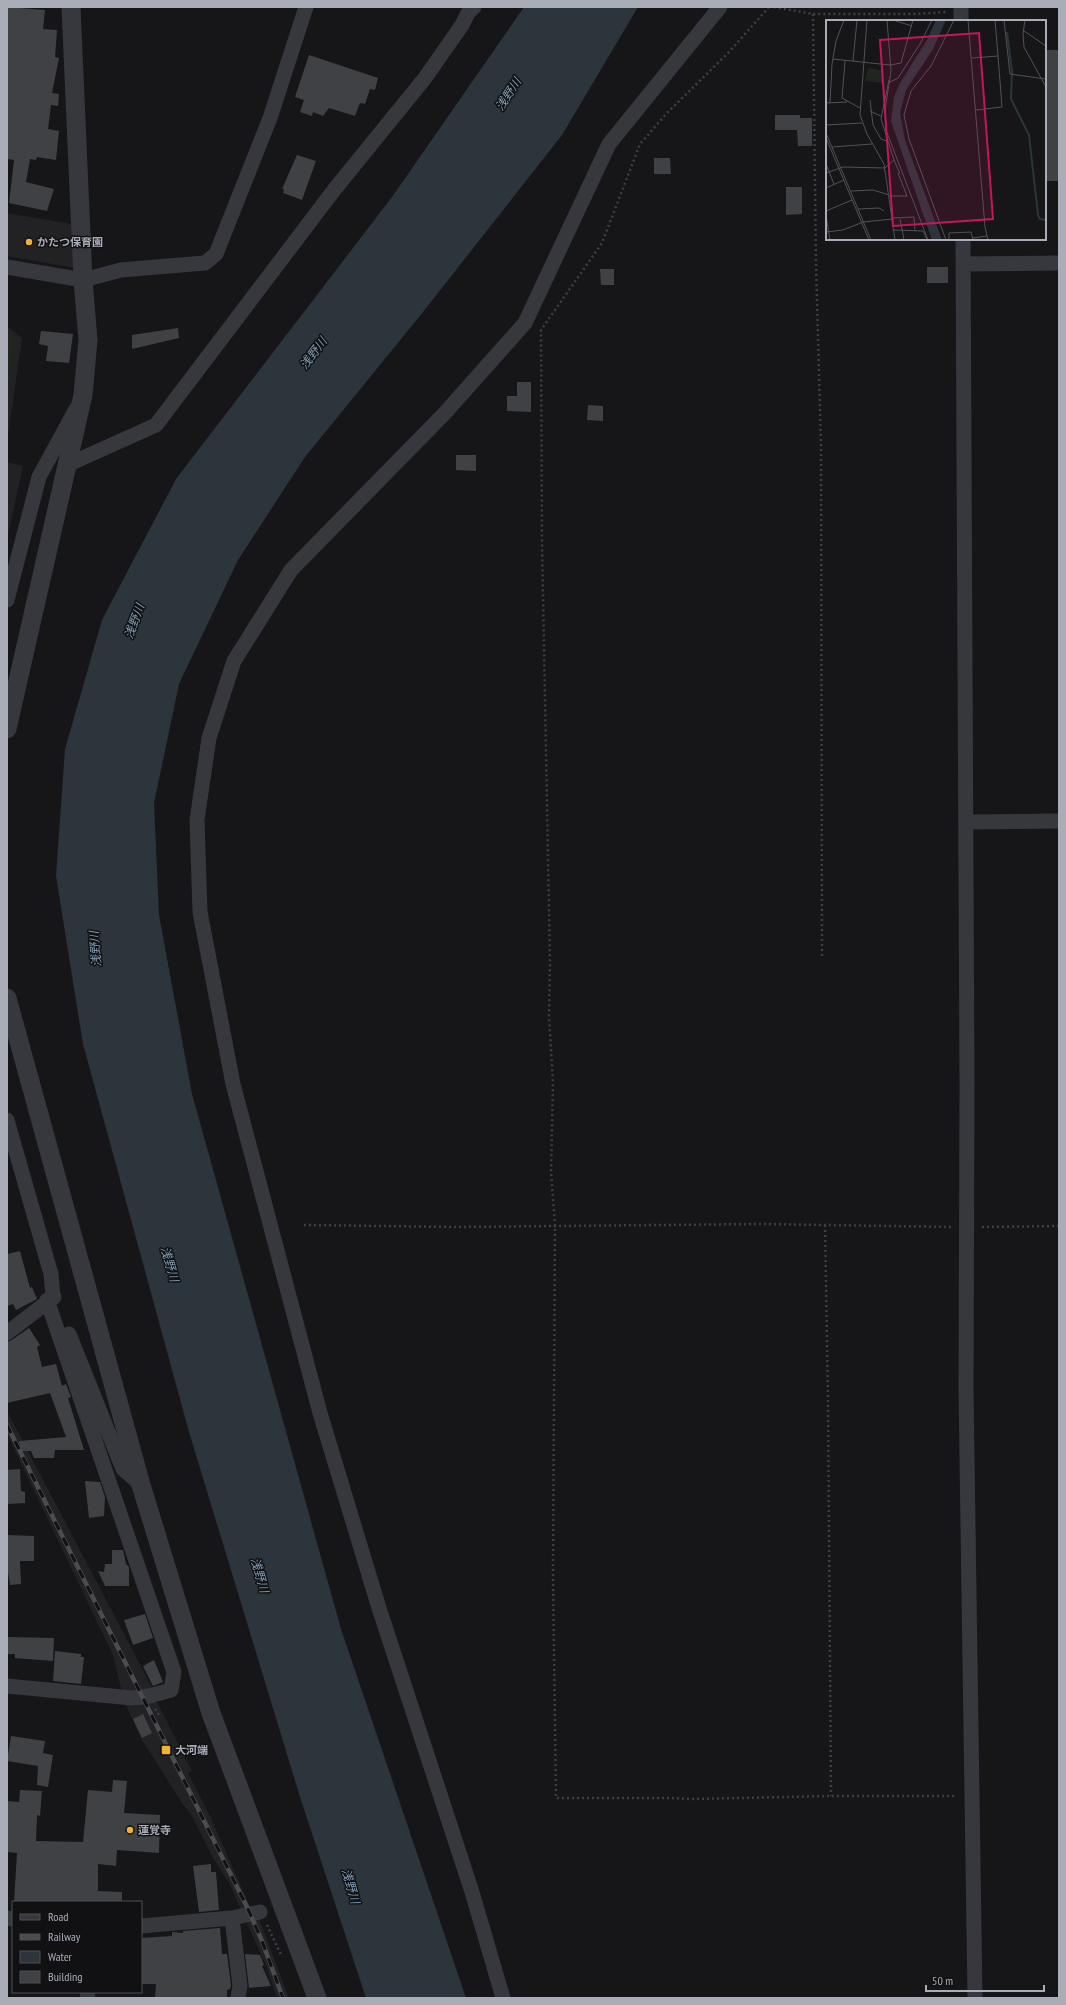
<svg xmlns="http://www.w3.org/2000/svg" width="1066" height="2005" viewBox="0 0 1066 2005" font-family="'PT Sans Narrow','Noto Sans JP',sans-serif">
<rect width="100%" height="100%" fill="#161618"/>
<path fill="#222225" d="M7 213 71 224 75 268 7 256Z
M7 326 22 338 7 443Z
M7 462 23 466 7 540Z
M7 1411 155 1693 156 1700 192 1771 188 1773 210 1816 251 1909 260 1921 289 1998H277L266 1966 229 1883 213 1858 192 1816 182 1803 142 1740 124 1701 113 1655 7 1434Z"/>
<path fill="#1e261f" d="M7 330 15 339 7 398Z"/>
<path fill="#2c353c" d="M524 7H638L562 135 423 312 305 457 238 560 179 684 154 803 159 915 192 1094 341 1629 466 1998H366L300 1797 189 1432 83 1044 56 876 65 749 102 620 176 479 392 197Z"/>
<path fill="#404145" d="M7 7 45 10 43 29 57 30 55 57 59 58 52 93 59 94 58 106 51 105 48 129 59 131 56 160 37 157 36 160 30 159 26 182 54 189 47 211 9 203 14 160 7 159Z
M1045 50H1059V181H1045Z
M309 55 378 78 375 90 370 89 365 104 360 103 355 116 329 108 323 116 313 112 312 116 300 112 304 100 295 97Z
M775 115H800V118H812V146H798L797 130H775Z
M297 155 316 161 302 200 283 193 284 189H282Z
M654 158H670L671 174H654Z
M786 187H802V214L786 215Z
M927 267H948V283H927Z
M600 269H614V285H601Z
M178 328 179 338 132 349V335Z
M41 331 73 334 69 363 46 361 48 346 39 344Z
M517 382H531V412L507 411V396H517Z
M588 405 603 406V421L587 420Z
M456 455H476V471L456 470Z
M20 1251 30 1288 32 1287 37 1299 16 1310 13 1304 7 1306V1254Z
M29 1328 40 1345 37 1347 42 1367 56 1364 62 1386 66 1384 71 1397 68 1398 84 1450H55L54 1458H34L31 1451H20L19 1441 66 1437 50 1393 7 1403V1342L12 1340Z
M20 1469 21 1491 25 1492V1503L7 1504V1470Z
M85 1481 100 1482 105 1497 104 1516 89 1518Z
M7 1535 34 1536V1561H20L21 1584 10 1585 7 1566Z
M112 1550H123L126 1564 129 1567V1586H105L98 1571 104 1572 105 1564H112Z
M145 1614 153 1638 133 1645 124 1620Z
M7 1637 54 1638 53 1661 15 1658V1654H7Z
M55 1651 81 1654V1657H84L81 1684 53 1681Z
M154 1660 163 1682 153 1686 143 1666Z
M143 1714 152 1733 142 1738 133 1719Z
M11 1736 45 1741 43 1753 53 1755 48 1787 37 1785 38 1766 7 1761Z
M113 1780 127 1781 124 1813 160 1815 159 1853 117 1850 116 1866 98 1864V1891L122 1892V1902H14L17 1853 7 1852V1801L19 1802 20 1790 42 1791 40 1816 37 1815 36 1841 83 1842 88 1790 112 1792Z
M211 1864V1872H216L219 1910 199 1912 193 1866Z
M220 1928 222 1954H227L231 1986 230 1989 227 1990V1998H155L156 1984H142L141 1938 172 1936V1932L183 1933V1931Z
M245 1954 260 1955 264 1965 262 1966 271 1986 249 1988Z"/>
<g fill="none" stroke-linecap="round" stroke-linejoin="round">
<path stroke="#3d3f44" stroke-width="2.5" stroke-dasharray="2 3" stroke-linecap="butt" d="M769 7 730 51 667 113 640 144 602 243 541 330 542 542 550 963 549 1016 553 1083 551 1171 555 1225 553 1577 556 1798H670L693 1799 831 1796H957
M774 7 813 14H916L947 12
M813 14 816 265 821 444 822 957
M304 1225 456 1227 761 1224 953 1227
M825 1225 828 1400 831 1796
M982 1227 1059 1226
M155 1709 159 1715
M267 1925 282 1957"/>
<path stroke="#37383d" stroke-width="15" d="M961 7V21
M963 239 967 1085 966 1390 975 1998
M963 264 1059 263
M7 267 83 280 121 270 205 263 216 254 270 118 306 7
M67 465 156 425 334 190 425 78 462 25 468 13 474 7
M7 600 39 477 76 409
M967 822 1059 821
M7 1120 51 1274 53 1296
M7 1333 54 1297
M69 1334 123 1469 141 1485
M7 1686 132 1698 149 1696 171 1690 174 1672 47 1300
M7 1918 13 1919
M232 1918 260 1912
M141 1926 232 1918 240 1986 238 1998
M87 1992 88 1998
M503 1998 472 1892 379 1608 320 1413 233 1084 200 912 197 820 209 738 234 661 291 570 444 414 525 323 609 144 720 7"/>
<path stroke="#37383d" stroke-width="19" d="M7 729 83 395 88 340 83 280 71 7
M7 998 141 1485 211 1713 317 1998"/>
<defs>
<path id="rail" d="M7 1425 248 1909 262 1941 283 1998"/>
</defs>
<use href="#rail" stroke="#4a4c52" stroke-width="4.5"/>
<use href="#rail" stroke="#111113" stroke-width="3" stroke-dasharray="9" stroke-linecap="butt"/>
</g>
<g fill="#f2b134" stroke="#111113" stroke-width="1.5">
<circle cx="29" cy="242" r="4"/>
<rect x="161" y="1745" width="10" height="10" rx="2"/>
<circle cx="130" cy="1830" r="4"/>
</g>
<g text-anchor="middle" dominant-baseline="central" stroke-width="3" stroke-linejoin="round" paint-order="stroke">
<g font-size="11" font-weight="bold" fill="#a8adb8" stroke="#111113" text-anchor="start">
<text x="37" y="242">かたつ保育園</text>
<text x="175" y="1750">大河端</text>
<text x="138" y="1830">蓮覚寺</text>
</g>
<g font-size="12" font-style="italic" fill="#7f9bb3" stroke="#111113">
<text transform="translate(508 94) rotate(-57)">浅野川</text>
<text transform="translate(313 353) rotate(-53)">浅野川</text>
<text transform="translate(134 621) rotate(-70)">浅野川</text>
<text transform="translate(95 949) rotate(-95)">浅野川</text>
<text transform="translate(170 1264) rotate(74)">浅野川</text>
<text transform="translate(260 1575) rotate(74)">浅野川</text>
<text transform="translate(351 1886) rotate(74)">浅野川</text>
</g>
</g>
<g transform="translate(826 20)">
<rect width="220" height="220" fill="#161618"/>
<path d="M42 48 58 51 57 63 39 61Z" fill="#1e261f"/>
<path d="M110 0H120L107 29 80 70 74 93 79 120 116 220H106L65 101 68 77 74 63 101 20Z" fill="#2c353c"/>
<path fill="none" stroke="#2c353c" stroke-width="2" d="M181 12 186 51 185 79 203 115 212 195 214 199 220 200"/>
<path fill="none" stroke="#505258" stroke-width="1" d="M41 0 34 95 41 114 58 144 69 220M61 0 65 51 59 90 60 110 102 220M67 0 86 6M142 0 159 207 162 220M178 0 184 54 220 59M199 0 197 14 198 27 220 67M198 11 220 26M146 38 172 36 169 0M7 39 64 45 75 43 87 0M19 41 16 78 34 88M27 41 31 0M63 60 55 99 68 140M64 62 72 58 94 24 106 0M44 80 47 105 55 119 61 121M0 83 21 82M4 83 6 44 10 21 18 0M150 90 176 87 172 36M44 91 55 96M0 105 36 103M0 113 45 220M0 118 43 220M6 127 46 124M0 144 8 164M0 153 17 147 59 148 68 140 74 154M0 168 18 160M25 171 47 170 63 175M63 176H81L72 153M32 189 53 188 58 191M0 191 26 180M0 195 4 220M66 198 88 197 89 211M74 199 78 220M67 210 97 211 101 219M0 212 17 210 37 202 66 199M147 218 161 216M120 220 83 119 78 95 85 71 105 46 128 0M123 220V213L145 212 147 220"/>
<path fill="#c2185b" fill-opacity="0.15" stroke="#c2185b" stroke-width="2" d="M153 13 167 199 67 206 54 20Z"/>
<rect width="220" height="220" fill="none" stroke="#a8adb8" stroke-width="2"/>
</g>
<rect width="1066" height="2005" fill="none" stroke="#a8adb8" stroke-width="16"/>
<rect x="12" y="1901" width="130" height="92" fill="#111113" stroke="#4d4f55"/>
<rect x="20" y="1914" width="20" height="6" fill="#37383d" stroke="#4d4f55"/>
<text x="48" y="1921" font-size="12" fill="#a8adb8">Road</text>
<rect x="20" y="1934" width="20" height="6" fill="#4a4c52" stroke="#4d4f55"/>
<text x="48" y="1941" font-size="12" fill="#a8adb8">Railway</text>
<rect x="20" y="1951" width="20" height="12" fill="#2c353c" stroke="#4d4f55"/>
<text x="48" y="1961" font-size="12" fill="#a8adb8">Water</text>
<rect x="20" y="1971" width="20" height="12" fill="#404145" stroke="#4d4f55"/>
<text x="48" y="1981" font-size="12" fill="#a8adb8">Building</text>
<path d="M926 1985v6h118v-6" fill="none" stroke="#a8adb8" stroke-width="2"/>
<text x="932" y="1985" font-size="12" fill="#a8adb8" stroke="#111113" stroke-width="3" paint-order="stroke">50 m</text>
</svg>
